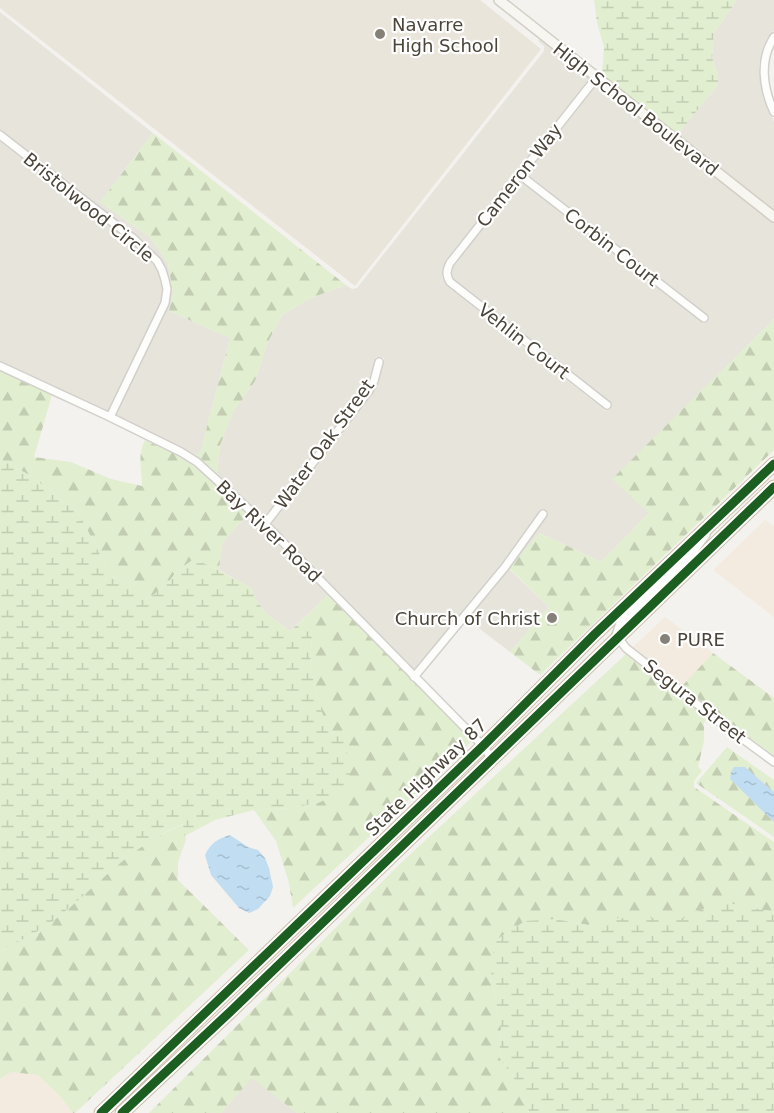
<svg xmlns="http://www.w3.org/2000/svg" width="774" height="1113" viewBox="0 0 774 1113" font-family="'DejaVu Sans',sans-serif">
<defs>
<pattern id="forest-firs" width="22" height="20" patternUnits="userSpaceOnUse" patternTransform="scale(1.5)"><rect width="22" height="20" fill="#e1eecf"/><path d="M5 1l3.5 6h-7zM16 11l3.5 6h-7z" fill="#c3cdb2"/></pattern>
<pattern id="wetland-marsh" width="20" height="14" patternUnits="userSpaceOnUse" patternTransform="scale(1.5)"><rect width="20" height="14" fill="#e1eecf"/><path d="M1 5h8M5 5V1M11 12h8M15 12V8" fill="none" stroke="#c3cdb2"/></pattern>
<pattern id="water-ripples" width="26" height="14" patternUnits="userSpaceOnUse" patternTransform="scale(1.5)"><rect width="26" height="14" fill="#c0ddf1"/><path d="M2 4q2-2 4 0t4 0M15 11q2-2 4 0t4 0" fill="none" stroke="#a6bfcf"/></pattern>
</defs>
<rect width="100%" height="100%" fill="#f4f2ee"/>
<path fill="#e7e4dc" d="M737 0H774V30L762 51 759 65 763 94 774 122V211L677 135 718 85V74L712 58 714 33Z
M0 12 153 133 100 202 150 237 168 263 173 294 169 311 230 338 201 450 197 455 115 415 169 303 171 290 170 278 166 268 160 258 137 236 0 130Z
M540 39 590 79 447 261 442 270V278L447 286 606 411 612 404 453 279 451 274 453 265 520 181 704 324 709 318 526 173 596 84 774 223V319L613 479 649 513 601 562 540 533 509 569 549 607 510 652 467 619 508 569 548 513 542 508 501 564 414 671 270 524 371 394 378 381 384 358 376 357 370 380 364 390 265 518 217 473 220 445 233 412 255 381 267 344 282 315 311 298 346 285 352 289 357 288 544 51V46L538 41Z
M0 141 132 243 153 264 158 272 163 290 161 302 108 411 0 361Z
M248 514 328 595 290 631 265 613 255 599 251 588 219 570 222 543Z
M252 1077 297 1113H221Z"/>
<path fill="#f3ebdf" d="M765 520 774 526V617L713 570Z
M665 617 713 653 682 686 633 647Z
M11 1072 38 1075 60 1096 73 1113H0V1079Z"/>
<path fill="#eae5da" d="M0 0H480L541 49 355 286 0 8Z"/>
<path fill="url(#forest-firs)" d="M153 133 346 285 311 298 282 315 267 344 255 381 233 413 220 445 217 473 200 458 187 451 197 455 201 450 230 338 169 311 173 294 168 263 150 237 100 202Z
M774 319V450L540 675 510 652 549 607 509 568 540 533 601 562 649 513 612 479Z
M0 371 52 395 34 457 71 462 111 479 142 486C142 470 137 455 145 440 162 448 180 455 195 467 214 481 230 498 248 514L222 543 219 570 194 559 177 571 167 584 147 600 110 574 78 512 31 476 0 459Z
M328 595 472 741 293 908 289 883 276 841 254 810 289 808 318 803 342 739V737L327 731 310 668 312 632 300 622Z
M713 653 774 698V756L682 686Z
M626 654 708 718 704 723V741L698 767 702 771 694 781V787L774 842V912L719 902 685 918H620L588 925 555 919 491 978 501 1028 499 1057 517 1083 530 1113H297L252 1078 221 1113H149L402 862Z
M727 747 774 780V837L696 783Z
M184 824 186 840 178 862V880L249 950 75 1113H73L60 1096 38 1075 11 1072 0 1079V950C19 942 36 933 53 921 78 902 99 878 123 859 142 845 162 833 184 824Z"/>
<path fill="url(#wetland-marsh)" d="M594 0H737L714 33 712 58 718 74V85L677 135 602 76 604 47 597 23Z
M0 459 31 476 78 512 110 574 147 600 167 584 177 571 194 559 212 567 252 588C257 609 273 619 290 631L300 622 312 632 310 668 327 731 342 737 351 766 347 790 318 803 289 808 254 810 215 820 185 836 183 824C129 846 98 887 53 921 36 933 19 942 0 950Z
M719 901 774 912V1113H530L517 1083 499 1057 501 1028 491 978 494 941 525 921 555 919 588 925 620 918H685Z"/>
<path fill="url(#water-ripples)" d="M734 767H745L774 792V822L730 779 731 772Z
M230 835 248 847 258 850 265 858 269 868 273 887 270 896 258 909 249 913 239 908 211 875 205 855C211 843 217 839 230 835Z"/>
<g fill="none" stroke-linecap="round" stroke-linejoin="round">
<defs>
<path id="street" d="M774 37C759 60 763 88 774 112
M596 78 450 263C446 271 446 275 450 282L607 405
M0 135 134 239 157 261 162 270 165 280 167 289 165 303 110 417
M520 175 704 318
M0 366 110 417 181 452 197 462 265 524 483 746 492 759
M265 524 368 392 374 381 379 362
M706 535 694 551 620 623 616 635 626 648 725 726 774 762
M414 677 505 567 543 514"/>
<path id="secondary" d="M499 0 774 217"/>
<path id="highway" d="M101 1113 483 746 595 634 774 464
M122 1113 231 1011 774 487"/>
</defs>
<use href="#street" stroke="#d2d0cb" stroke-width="10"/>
<use href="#secondary" stroke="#d3cfc5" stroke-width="12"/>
<use href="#highway" stroke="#ccbfa9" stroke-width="15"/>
<use href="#street" stroke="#fdfdfc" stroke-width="7"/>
<use href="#secondary" stroke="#f7f6f1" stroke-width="9"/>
<use href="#highway" stroke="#ede8db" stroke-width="12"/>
<defs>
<path id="cycleway" d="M101 1113 483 746 595 634 774 464
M122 1113 231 1011 774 487"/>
</defs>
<use href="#cycleway" stroke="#fff" stroke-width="13"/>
<use href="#cycleway" stroke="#1b5e20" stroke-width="9"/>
</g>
<g fill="#868178" stroke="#fff" stroke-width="2">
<circle cx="380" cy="34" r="6"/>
<circle cx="552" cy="618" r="6"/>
<circle cx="665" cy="639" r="6"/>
</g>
<g text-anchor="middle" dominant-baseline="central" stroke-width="4.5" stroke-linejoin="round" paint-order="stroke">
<g font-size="18" fill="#4b4439" stroke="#fff" text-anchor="start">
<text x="392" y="24">Navarre<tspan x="392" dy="21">High School</tspan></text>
<text x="540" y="618" text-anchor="end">Church of Christ</text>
<text x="677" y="639">PURE</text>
</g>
<g font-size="18" fill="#4b4439" stroke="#fff">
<text transform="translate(636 109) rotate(38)">High School Boulevard</text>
<text transform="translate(519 175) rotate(-52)">Cameron Way</text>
<text transform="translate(89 207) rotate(39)">Bristolwood Circle</text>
<text transform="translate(612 247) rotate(38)">Corbin Court</text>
<text transform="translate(524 341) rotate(38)">Vehlin Court</text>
<text transform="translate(324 444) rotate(-54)">Water Oak Street</text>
<text transform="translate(269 531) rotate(44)">Bay River Road</text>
<text transform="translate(695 701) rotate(38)">Segura Street</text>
<text transform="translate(426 777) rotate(-44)">State Highway 87</text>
</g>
</g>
</svg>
